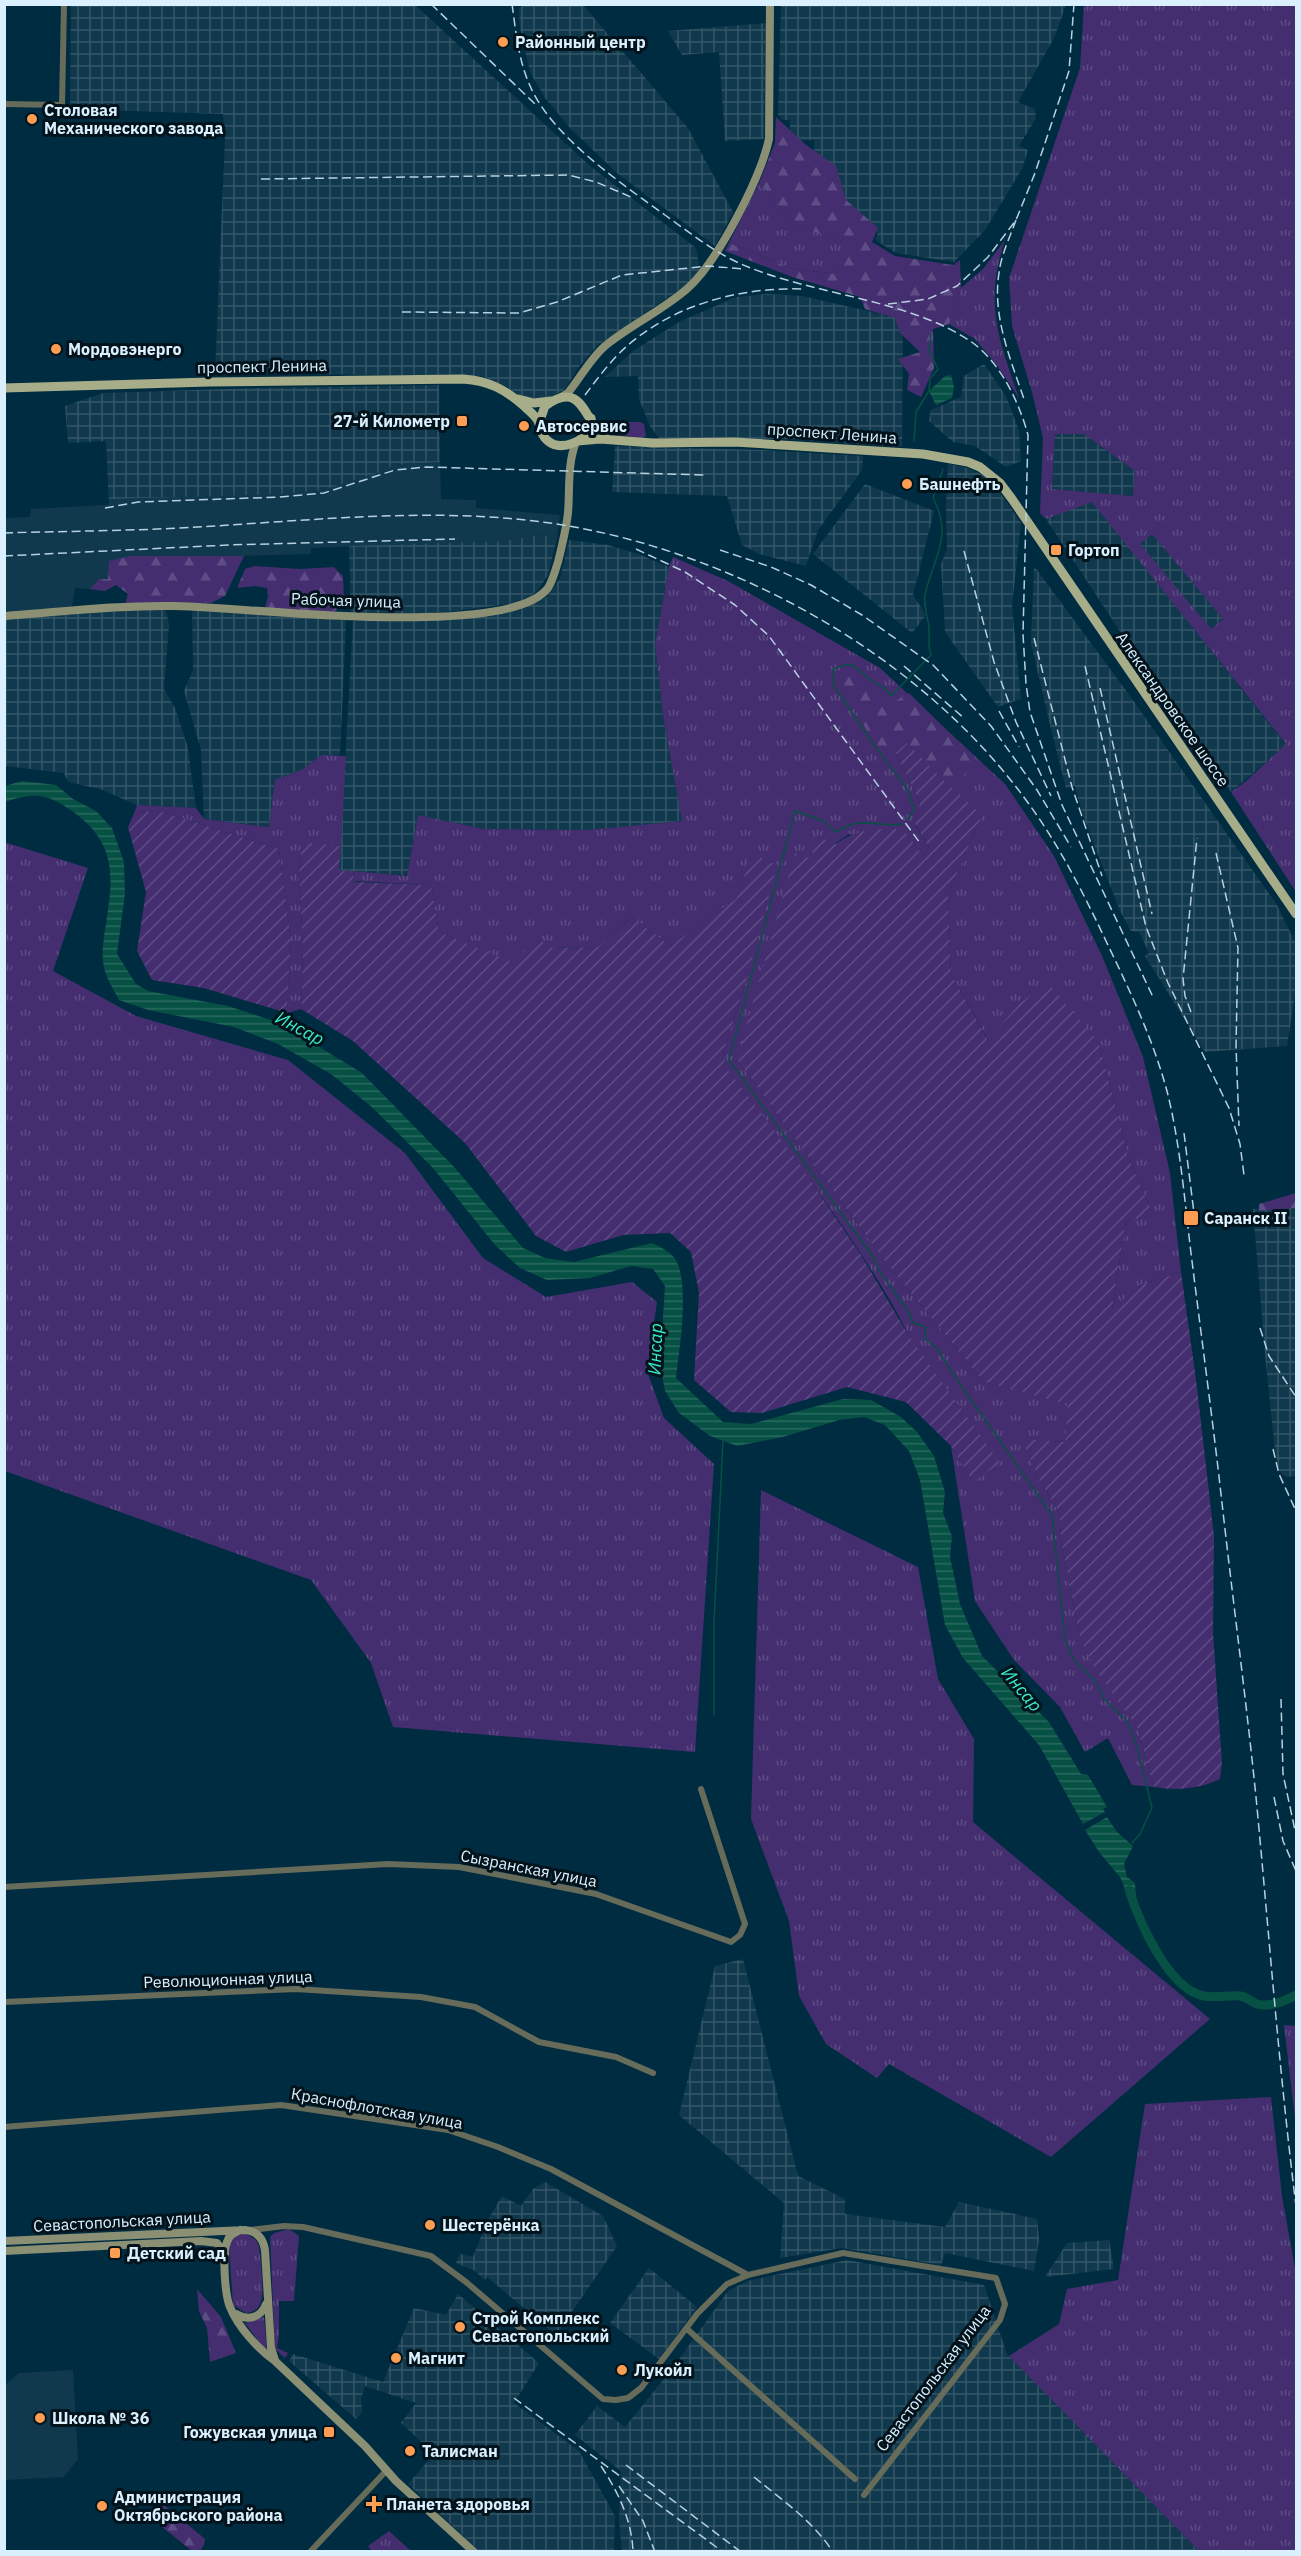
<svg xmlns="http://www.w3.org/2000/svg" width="1301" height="2556" viewBox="0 0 1301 2556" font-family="'IBM Plex Sans',sans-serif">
<defs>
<pattern id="industrial-grid" width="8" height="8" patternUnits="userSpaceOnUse" patternTransform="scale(1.5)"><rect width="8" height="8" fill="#11394d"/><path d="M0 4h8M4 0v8" fill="none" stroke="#335668"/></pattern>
<pattern id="grass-tufts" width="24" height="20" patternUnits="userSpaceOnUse" patternTransform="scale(1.5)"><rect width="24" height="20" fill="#442e6f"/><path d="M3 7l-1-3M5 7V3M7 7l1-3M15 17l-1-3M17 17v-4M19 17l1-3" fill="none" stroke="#5e4d85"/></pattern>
<pattern id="forest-firs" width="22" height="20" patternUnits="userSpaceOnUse" patternTransform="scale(1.5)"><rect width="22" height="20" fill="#442e6f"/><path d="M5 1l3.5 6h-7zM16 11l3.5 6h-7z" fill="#5e4d85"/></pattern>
<pattern id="garden-furrows" width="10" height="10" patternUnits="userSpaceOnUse" patternTransform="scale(1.5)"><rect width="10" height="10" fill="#442e6f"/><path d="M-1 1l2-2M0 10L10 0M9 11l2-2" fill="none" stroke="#5e4d85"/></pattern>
<pattern id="water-rules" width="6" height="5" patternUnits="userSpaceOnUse" patternTransform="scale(1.5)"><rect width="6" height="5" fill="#065144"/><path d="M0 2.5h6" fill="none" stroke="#2a6a60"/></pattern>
</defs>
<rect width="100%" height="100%" fill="#002c41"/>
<path fill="#11394d" d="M440 462 441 499 476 500V508L560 515 557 538 540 535 502 541 311 548V554L163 558 130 556 108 579 99 580 90 589 75 588 72 607 5 612V518L30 517 31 509 104 505H108L111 499 152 498 387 470 393 465Z
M73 2370 78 2459 64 2477 5 2480V2385L19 2373Z"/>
<path fill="url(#industrial-grid)" d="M71 5H415L590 166 696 248 700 271 689 283 597 346 578 368 564 390 550 397 536 399 520 396 506 386 481 376 215 373 225 138 223 114 70 109Z
M524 5H583L688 128 733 212 715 246 618 174 570 128 545 98 530 72 520 28 519 8Z
M781 5H1066L1054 38 1018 102 1035 109 1036 118 1019 146 1028 150 1022 169 985 230 954 262 896 253 875 240 878 233 844 205 815 175 814 140 790 141V120H783L778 115Z
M766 23 764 139 725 141 719 52 682 55 668 31Z
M767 294 802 296 903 319 902 447 782 439 659 438 650 426 639 399 638 376 605 377 633 351 679 322 736 297Z
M984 364 1006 396 1019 431 1021 461 1006 467 975 446 953 442 929 421 931 410 961 397 964 376Z
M439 385 440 462 393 465 387 470 323 490 281 494 112 499 109 505 106 441 68 443 65 406 103 393 259 388Z
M1055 434H1084L1135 471 1133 496 1052 489Z
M615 446 761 450 863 456 862 470 818 530 806 566 759 554 742 545 727 496 612 492Z
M948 464 965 467 985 476 996 487 1021 523 1012 606 1021 699 998 707 945 632 941 564 947 549 946 508Z
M865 484 934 511 913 595 926 615 912 633 813 554Z
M1092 501 1286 745 1231 792 1183 727 1046 519Z
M1152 533 1223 619 1210 630 1139 544Z
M540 535 557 538 548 575 538 590 530 597 515 603 455 611 421 614 351 613 349 546 502 541Z
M569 540 608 545 638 554 669 567 655 644 663 716 682 821 587 830 484 829 418 815 407 876 339 870 353 621 446 620 522 608 547 597 560 578Z
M1034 566 1130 696 1277 905 1296 944V988L1287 1046 1205 1052 1145 956 1149 953 1139 932 1131 931 1120 911 1083 816 1075 786 1066 788 1050 725 1031 643Z
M166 609 169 625 164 689 175 708 188 748 196 808 137 805 100 789 68 782 64 773 5 766V618Z
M192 610 346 620 340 755H321L303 769 275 780 269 827 204 819 201 750 184 691 193 670Z
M1296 1206V1476L1285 1477 1279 1470 1275 1451 1265 1354 1253 1209Z
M743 1959 798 2176 845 2199V2214L945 2227 959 2202 1037 2219 1039 2240 1034 2271 945 2253 941 2265 842 2248 780 2258 784 2203 679 2115 715 1966Z
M545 2182 603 2216 617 2246 556 2335 487 2277 485 2280 475 2271 456 2263 460 2254 473 2257 487 2221 502 2196 521 2206 533 2189Z
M1109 2240 1114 2269 1045 2277 1067 2243Z
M847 2260 984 2285 1007 2354 1199 2551H622L619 2521 621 2471 575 2435 597 2406 625 2427 672 2369 728 2291 747 2281Z
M649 2268 697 2307 659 2359 610 2323Z
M458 2294 539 2363 514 2403 579 2451 615 2516 614 2551H479L408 2484 434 2454 401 2423 416 2403 365 2386 361 2399 362 2412 356 2419 289 2361 293 2354 383 2382 414 2308 446 2315Z"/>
<path fill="url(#grass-tufts)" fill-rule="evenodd" d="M1084 5H1296V892L1231 792 1245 782 1286 744 1092 502 1046 519 1040 513 1043 438 1032 392 1012 326 1009 278 1080 68ZM1055 434H1084L1135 471 1133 496 1052 489ZM1152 534 1223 619 1211 629 1140 544Z
M759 183 799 227 843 241 837 274 794 269 729 243Z
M1005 240C984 303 998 337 1019 398L996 364 975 339 949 324 961 288 983 269Z
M619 422H640L644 424 646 436 642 438 615 434Z
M673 557 728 581 880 668 1005 784 1054 856 1103 958 1143 1057 1170 1173 1181 1272 1141 1285 1112 1310 1126 1221 1154 1216 1129 1159 1099 1043 1019 1004 989 1041 951 974 948 894 982 815 896 753 920 803 914 824 929 847 923 856 849 834 812 859 737 1059 883 1259 984 1382 1069 1403 1065 1442 1023 1440 1039 1480 1059 1512 1061 1539 1080 1638 1137 1727 1154 1787 1132 1785 1108 1738 1085 1752 1060 1707 1014 1660 975 1601 951 1446 973 1482C946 1422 924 1359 891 1302 842 1219 783 1143 725 1066L723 1053 747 978 752 854 736 899 670 946 632 917 598 947 549 948 514 964 439 932 431 885 354 881 353 871 407 876 418 815 484 829 587 830 682 821 663 716 655 644 669 567Z
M321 755 346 756 341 846 302 843 299 873 303 950 301 1009 287 1013 291 940 279 849 163 812 135 811 137 805 196 808 204 819 269 827 275 780 303 769Z
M4 842 88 868 53 971 136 1016 288 1060 405 1153 483 1258 546 1297 632 1282 657 1302 647 1371 664 1418 714 1464 695 1752 393 1727 371 1663 311 1580 5 1471Z
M761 1490 918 1567 938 1679 974 1739 973 1822 1210 2019 1051 2157 889 2064 877 2078 826 2044 799 1996 789 1921 751 1819Z
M1284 2025 1296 2026V2127Z
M1271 2097 1282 2196 1296 2274V2551H1199L1009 2356 1059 2324 1067 2289 1118 2280 1145 2104Z
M289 2229 299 2236 294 2301H279V2335L277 2348 288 2353 285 2358 275 2349 270 2237 274 2233Z
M245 2233 256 2240 259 2246C260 2259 266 2296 259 2306 256 2311 252 2312 246 2313L233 2305 229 2248 230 2242 239 2234Z
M264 2317 267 2353 245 2323Z
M389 2531 411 2551H372L368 2546Z"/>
<path fill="url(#forest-firs)" d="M776 117 805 144 836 166 846 200 878 228 872 242 895 256 953 265 960 260 961 288 949 324 933 329 934 368 921 397 907 390 909 374 898 359 920 352 900 333 895 318 865 309 860 297 792 277 725 251 729 243 794 269 837 274 842 241 799 227 759 183 775 143Z
M130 556H244L225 596 211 603 125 604 128 594 116 585 105 591 90 589 99 579H108L109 561Z
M254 566 300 569 334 567 343 576 344 600 334 613 265 608 268 596 267 588 255 586 237 588 245 569Z
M853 670 892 703 909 693 977 760 952 788 940 777 896 753 891 761 870 736 837 676 840 672Z
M1296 1193V1208L1259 1211V1204Z
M197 2289 221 2317 236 2353 210 2362 207 2328 199 2311Z
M163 2504 205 2539 204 2545 200 2551H192L151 2518 157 2507Z"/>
<path fill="url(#garden-furrows)" d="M907 743 940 777 982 815 948 894 951 974 988 1040 1019 1004 1048 983 1099 1043 1129 1159 1154 1216 1126 1221 1112 1309 1141 1285 1181 1272 1196 1379 1214 1536 1213 1633 1222 1763 1220 1779C1199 1789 1177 1791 1154 1787L1137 1727 1095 1669 1080 1638 1061 1539 1059 1512 1039 1480 1022 1439 1065 1442 1068 1404 984 1382 883 1259 737 1059 795 853 812 859 814 835 836 844C857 828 877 829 903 829L923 856 929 847 914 823 920 803 896 753Z
M135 811 163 812 279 849 291 940 287 1013 204 988 152 980 137 951 146 892 128 827Z
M302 842 341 846 339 870 353 871 354 881 357 882 431 885 439 932 514 963 539 938 549 948 598 947 632 917 670 946 736 899 752 854 777 865 747 978 723 1053 725 1066 796 1159 861 1255 909 1336 1000 1463 973 1482 951 1446 906 1402 847 1387 762 1413 731 1412 694 1380 699 1293 691 1252 670 1233 623 1235 566 1252 536 1236 465 1143 353 1041 301 1009 303 950 299 873Z"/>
<path fill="url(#water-rules)" d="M951 375 954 387 952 398 936 405 929 391 945 376Z
M22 781 56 785 73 799 96 811 112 828 124 862 125 894 117 954 136 984 148 991 228 1006 280 1023 362 1073 455 1168 523 1248 545 1258 574 1262 652 1243C658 1246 667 1250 672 1255 692 1274 679 1351 676 1378L723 1422 751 1424 843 1399 871 1400 901 1417 917 1432 934 1456 945 1492 943 1513 952 1536 950 1557 960 1604 982 1656 1049 1722 1081 1774 1088 1775 1107 1807 1103 1809 1105 1812 1083 1824 1039 1745 963 1658 945 1625 920 1480 909 1451 885 1425 864 1417 839 1420 783 1437 737 1446 710 1436 679 1413 665 1391 660 1365 665 1286 653 1269 631 1266 590 1278 547 1280 520 1268 495 1245 433 1168 373 1108 331 1074 278 1044 234 1027 148 1010 119 1000C114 990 108 981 105 971 101 958 103 943 105 930 113 880 119 844 72 811 47 793 34 792 5 802V786Z
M1107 1817 1117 1832 1133 1846 1124 1864 1127 1877 1135 1883 1136 1899 1130 1900 1120 1877 1099 1852 1085 1830Z"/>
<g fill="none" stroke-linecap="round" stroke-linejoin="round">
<path stroke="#065144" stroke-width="1.5" d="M914 441 916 412 929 391 930 379 938 369 929 350 931 334
M907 820 914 810 908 790 869 738 833 684V669C857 659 855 669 872 681 881 687 885 686 891 696L931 655C927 644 930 638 929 628 928 617 923 605 925 595 933 558 954 537 933 498L943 469
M902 824C885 827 869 820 853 824 847 826 840 829 835 832L824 821 795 811 729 1060 874 1258 878 1269 910 1314 912 1322 925 1327V1339L937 1348 955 1377 1052 1515 1065 1641 1074 1660 1096 1682 1104 1699 1128 1722 1138 1750 1152 1808 1140 1834 1132 1843
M714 1715V1622L723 1441"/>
<path stroke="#065144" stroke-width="9" d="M1129 1890C1139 1921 1168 1989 1204 1996 1216 1998 1228 1995 1240 1996 1247 1997 1251 2002 1257 2004 1270 2008 1285 2001 1296 1995"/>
<path stroke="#676b59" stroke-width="6" d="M4 104 62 105 64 4
M4 1887 388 1864 459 1867 596 1894 731 1942 740 1935 745 1924 701 1789
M4 2002 296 1989 421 1997 475 2007 539 2042 616 2057 653 2073
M4 2127 281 2105 448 2130 498 2147 551 2169 748 2275
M251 2230 284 2226 303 2227 431 2256 466 2282 603 2399 616 2400 628 2398 641 2388 697 2314 727 2284 748 2275 843 2253 996 2278 1005 2304 1000 2320 864 2495
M687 2329 855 2479
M310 2552 386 2471"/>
<path stroke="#8b9074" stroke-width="8" d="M560 398 568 393C580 378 591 358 605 346 631 325 663 310 688 288 718 261 760 179 769 139L770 4
M4 616C60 612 117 605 172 606 241 606 508 641 548 588 553 580 555 571 558 562 562 546 566 530 568 513 570 489 567 465 576 442
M240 2230C234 2233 229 2235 227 2242 222 2254 225 2296 230 2307 238 2327 258 2349 275 2361L365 2446 396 2481 474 2552
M4 2241 245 2230C257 2231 263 2238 265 2250L271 2348 275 2360
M4 2251 201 2241 217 2243 225 2254
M236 2314C248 2321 261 2318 266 2304"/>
<path stroke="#a7ad89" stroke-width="9" d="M4 388 209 382 463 379C489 381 505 389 525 407 529 411 535 415 538 421 541 428 541 436 548 441 561 452 585 441 592 427L591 418
M518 399 534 403 551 401
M539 423 545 406C585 377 584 426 607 439
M578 441 600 439 653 443 735 442 923 454 968 462 980 467 1000 483 1012 499 1296 914"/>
<path stroke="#b7d1e0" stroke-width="1.5" stroke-dasharray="9 4.5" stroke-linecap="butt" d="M431 4 535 104
M512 4C516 33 519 63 531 88 553 137 622 184 665 215 690 233 714 252 741 264 811 295 911 299 973 343 1001 364 1019 402 1028 435L1023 634 1026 684 1030 712 1062 805 1153 997
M261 179 568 175 596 182 631 197
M1016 220C1010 237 1001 255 999 273 992 317 1011 360 1025 402
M888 304 928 299 957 286 988 257 1016 220 1035 173 1069 71 1074 4
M402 312 519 313 557 302 622 275 708 266 744 269
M585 395C598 378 611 360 627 346 675 304 741 287 803 289
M105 508 138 502 280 497 324 493 395 470 426 467 704 475
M4 533C69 531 133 531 197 527 320 520 447 505 569 526 740 556 919 656 1023 796 1057 841 1082 890 1106 941 1130 991 1154 1041 1168 1095 1181 1149 1185 1206 1192 1261 1202 1342 1213 1422 1222 1503 1233 1601 1246 1699 1256 1797 1269 1933 1279 2070 1296 2206
M636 549 685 572 735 605 769 636 920 843
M720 550 771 567 811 585 862 615 933 665 991 726 1037 790 1071 847
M964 551 994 662 1016 722 1051 796
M4 556 228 545 455 539
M1034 638 1072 787 1102 876
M904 666 965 719
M1085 666 1146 927 1168 983 1229 1108 1240 1144 1244 1175
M1100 688 1152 914
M999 711 1019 747
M1216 853 1238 948 1236 1046 1239 1126
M1191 1012 1185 996 1183 979 1197 838
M1184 1133 1194 1213
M1260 1328 1269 1356 1296 1397
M1273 1449 1279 1474 1296 1511
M1281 1699 1283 1774 1296 1835
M1274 1797 1283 1841 1296 1871
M514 2398 723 2552
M626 2465 741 2552
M601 2466C618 2492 632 2520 633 2552
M754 2477C782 2500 813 2521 833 2552
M619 2486 643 2521 655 2552"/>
</g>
<g fill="#fc9d54" stroke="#03131c" stroke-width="2">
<circle cx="503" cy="42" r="6"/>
<circle cx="32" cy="119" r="6"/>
<circle cx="56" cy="349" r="6"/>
<rect x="456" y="415" width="12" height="12" rx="3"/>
<circle cx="524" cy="426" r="6"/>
<circle cx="907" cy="484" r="6"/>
<rect x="1050" y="544" width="12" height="12" rx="3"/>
<rect x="1183" y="1210" width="16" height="16" rx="3"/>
<circle cx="430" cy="2225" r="6"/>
<rect x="109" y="2247" width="12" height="12" rx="3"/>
<circle cx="460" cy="2327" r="6"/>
<circle cx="396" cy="2358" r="6"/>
<circle cx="622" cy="2370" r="6"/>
<circle cx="40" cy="2418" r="6"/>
<rect x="323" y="2426" width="12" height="12" rx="3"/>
<circle cx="410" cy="2451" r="6"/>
<path d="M371 2495h6v6h6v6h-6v6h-6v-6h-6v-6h6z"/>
<circle cx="102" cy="2506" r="6"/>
</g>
<g text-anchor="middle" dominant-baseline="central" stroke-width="6" stroke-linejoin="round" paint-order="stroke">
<g font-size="16" font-weight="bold" fill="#daf0fe" stroke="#03131c" text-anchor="start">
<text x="515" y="42">Районный центр</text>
<text x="44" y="110">Столовая<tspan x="44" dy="18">Механического завода</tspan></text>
<text x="68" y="349">Мордовэнерго</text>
<text x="450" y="421" text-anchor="end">27-й Километр</text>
<text x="536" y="426">Автосервис</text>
<text x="919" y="484">Башнефть</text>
<text x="1068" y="550">Гортоп</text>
<text x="1204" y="1218">Саранск II</text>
<text x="442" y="2225">Шестерёнка</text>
<text x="127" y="2253">Детский сад</text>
<text x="472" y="2318">Строй Комплекс<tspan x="472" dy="18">Севастопольский</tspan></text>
<text x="408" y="2358">Магнит</text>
<text x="634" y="2370">Лукойл</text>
<text x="52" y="2418">Школа № 36</text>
<text x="317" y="2432" text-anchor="end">Гожувская улица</text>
<text x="422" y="2451">Талисман</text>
<text x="114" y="2497">Администрация<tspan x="114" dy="18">Октябрьского района</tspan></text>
<text x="386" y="2504">Планета здоровья</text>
</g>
<g font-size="16" fill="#daf0fe" stroke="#03131c">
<text transform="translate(262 366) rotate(-1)">проспект Ленина</text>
<text transform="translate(832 433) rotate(4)">проспект Ленина</text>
<text transform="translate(346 600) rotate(2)">Рабочая улица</text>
<text transform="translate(1173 709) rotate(55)">Александровское шоссе</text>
<text transform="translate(529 1868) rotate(11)">Сызранская улица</text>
<text transform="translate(228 1979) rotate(-2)">Революционная улица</text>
<text transform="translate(377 2108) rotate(10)">Краснофлотская улица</text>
<text transform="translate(122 2221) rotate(-3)">Севастопольская улица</text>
<text transform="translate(933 2378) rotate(-53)">Севастопольская улица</text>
</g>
<g font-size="18" font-style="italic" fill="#38edca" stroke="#03131c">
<text transform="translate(300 1028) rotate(28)">Инсар</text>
<text transform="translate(655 1349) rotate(-88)">Инсар</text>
<text transform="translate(1022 1689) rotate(50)">Инсар</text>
</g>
</g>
<rect width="1301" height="2556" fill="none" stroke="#daf0fe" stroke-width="12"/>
</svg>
